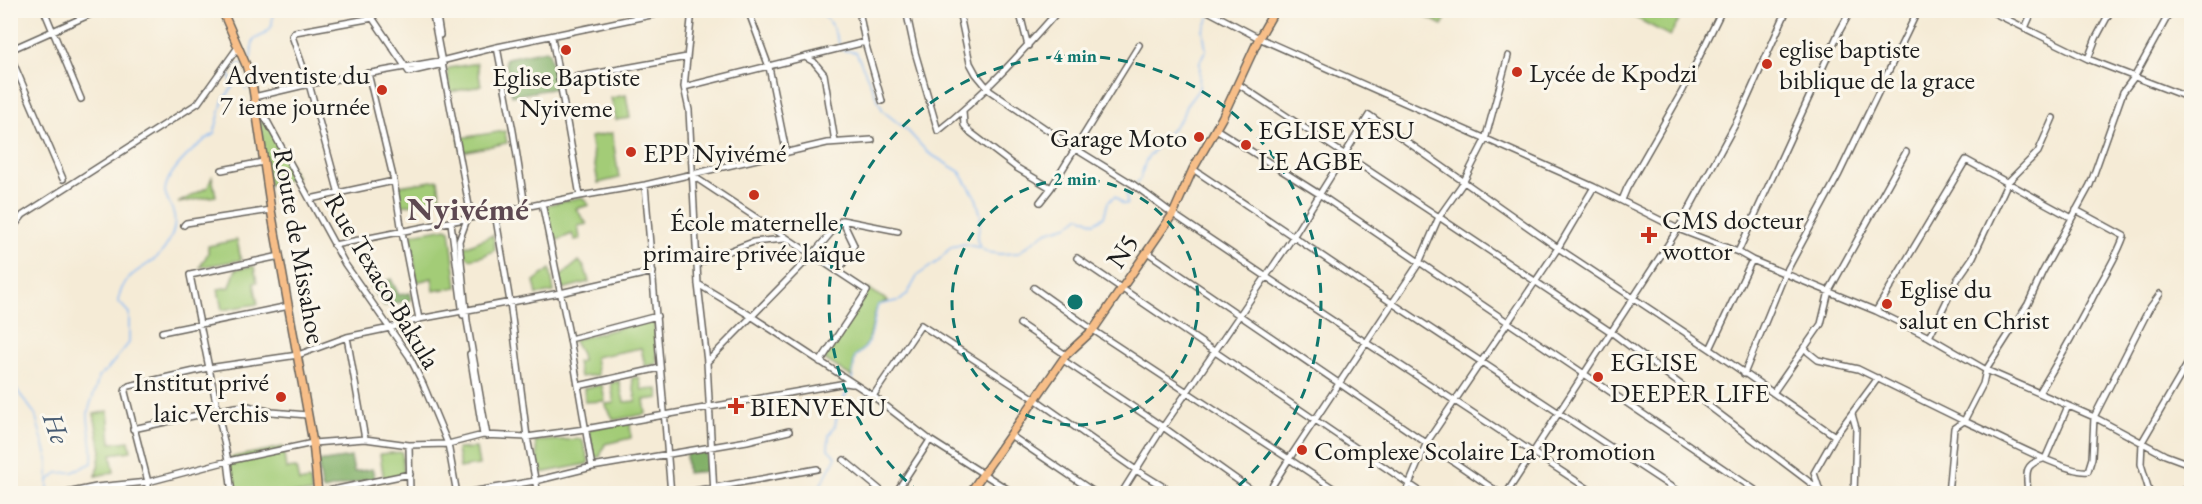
<svg xmlns="http://www.w3.org/2000/svg" width="2202" height="504" viewBox="0 0 2202 504" font-family="'EB Garamond',serif">
<rect width="100%" height="100%" fill="#fbf7ec"/>
<filter id="ink" filterUnits="userSpaceOnUse"><feTurbulence type="fractalNoise" baseFrequency=".0167" numOctaves="2"/><feDisplacementMap in="SourceGraphic" scale="12" xChannelSelector="R" yChannelSelector="G"/><feConvolveMatrix kernelMatrix="1 2 1 2 8 2 1 2 1" color-interpolation-filters="sRGB"/></filter>
<filter id="wash" filterUnits="userSpaceOnUse"><feTurbulence type="fractalNoise" baseFrequency=".008" numOctaves="4" result="noise"/><feDisplacementMap in="SourceGraphic" scale="24" xChannelSelector="R" yChannelSelector="G"/><feGaussianBlur stdDeviation="1.35" result="paint"/><feColorMatrix in="noise" values="0 0 0 0 0 0 0 0 0 0 0 0 0 0 0 0 0 1.4 0 .05"/><feComposite in="paint" operator="in"/></filter>
<g filter="url(#wash)">
<rect width="100%" height="100%" fill="#f5ebd6"/>
<path fill="#a3cc77" stroke="#60744a" stroke-width="1.5" d="M1415 11H1450L1442 25Z
M1623 11H1684L1670 36Z
M477 63 481 86 450 92 447 70 449 68Z
M626 95 630 118 616 120 611 98Z
M258 119 268 124 296 177 269 185Z
M505 131 507 143 462 152 459 138Z
M612 133 619 178 598 183 590 137Z
M212 177 216 196 178 203 208 187Z
M438 180 441 200 401 206 399 186Z
M582 197 589 205 576 209 587 224 578 226 580 239 575 240 572 234 553 242 546 209 547 205Z
M446 228 450 230 457 287 434 291 432 278 417 282 411 238 413 234Z
M493 235 495 250 483 256 470 259 458 250Z
M237 240 241 260 200 267 208 253V246Z
M579 261 585 268 589 282 562 289 560 277Z
M254 266 257 282 254 283 258 304 222 310 218 289 230 287 236 269Z
M550 269 554 292 537 295 534 281Z
M869 289 888 301 878 305C870 323 874 346 855 356L852 377 824 359Z
M654 319 657 364 645 366 641 348 595 357 598 375 580 377 577 362 582 361 581 354 573 340Z
M639 377 642 390 658 389 659 398 644 400 646 414 614 420 605 404 614 403 611 383 619 381 624 402 636 401 632 378Z
M602 385 605 401 585 402 584 388Z
M108 411 111 443 129 441 131 451 111 454 114 472 96 476 101 451 94 414Z
M630 422 631 438 605 444 600 457H594L589 431 590 428Z
M582 439 589 461 587 464 540 473 535 441Z
M283 447 286 469 296 468 299 482 310 480 312 493H234L228 458Z
M476 448 479 465 460 468 457 449Z
M402 452 404 476 384 480 380 454Z"/>
<path fill="#82b068" stroke="#4f6642" stroke-width="1.5" d="M546 50 549 52 556 88 512 96 505 61 507 58Z
M391 279 399 295 410 293 411 300 384 306 370 287Z
M706 450 708 471 687 473 686 454Z
M351 457 354 472 372 469 375 478 324 490 322 488 318 462Z"/>
<g fill="none" stroke-linecap="round" stroke-linejoin="round">
<path stroke="#87b9f4" stroke-width="1.5" d="M820 10 832 26 840 46
M841 50 856 52 883 111 908 131 927 152 960 172 976 198 981 216 977 240 980 247
M247 61 251 58 253 40 263 35 272 26 273 10
M239 66 246 90
M1136 183 1140 179 1146 160 1182 117 1186 106 1199 89 1200 61 1206 50 1203 30 1213 10
M852 380 855 356C874 347 872 323 878 305L901 300 908 293 918 275 937 262 951 247 964 244 981 248 987 252 1000 254 1018 253 1046 232 1069 225 1080 216 1094 223 1104 217 1108 202 1115 196 1122 204H1127L1126 192 1133 187
M10 381 35 414 48 460V494
M48 481 57 473 73 472 92 463C94 444 88 431 88 414 89 403 97 391 98 377L106 371 129 343V313L118 301C125 266 150 271 165 248 173 236 178 222 172 209 170 204 166 197 165 192 165 172 199 143 214 134L223 100 233 87 229 73 236 66 243 64
M819 494 820 486 836 457 828 449 829 435 835 426 838 409 851 385"/>
</g>
</g>
<g filter="url(#ink)">
<g fill="none" stroke-linecap="round" stroke-linejoin="round">
<defs>
<path id="minor" d="M44 10 81 99
M367 10 409 72 443 64
M432 10 470 211 459 241 467 321 487 436
M436 10 440 35
M692 10 684 87 689 110 698 284 707 362 714 494
M748 10 769 67 786 151
M859 10 865 42 882 101
M906 10 915 52 938 131C983 96 1021 53 1059 10
M959 10 970 63 976 74 990 91 1074 148 1134 185 1173 214 1265 276 1596 494
M1019 10 1028 46
M1206 10 1259 38 1594 187 1678 229 1738 252 1752 260 1876 311 1929 337 1986 370 2094 417 2165 455 2192 465
M1988 10 2088 59 2192 99
M2025 28 2033 10
M552 37 580 196
M497 47 513 131 525 206
M10 50 100 10
M10 55 63 179
M1508 56 1485 140 1463 183 1439 217 1611 332 1820 490
M805 57 865 42
M2088 59 2096 38 2111 10
M368 73 394 181 402 232 419 319
M559 80 687 57
M684 87 805 57 814 62 824 74 835 142
M963 111 964 125 970 132 1017 168 1051 188 1139 45
M1216 129 1319 194 1761 494
M1193 169 1392 303 1682 494
M222 170 263 162
M693 176 867 291 820 362
M645 185 671 494
M339 194 309 84 292 36 295 32 373 18
M310 199 394 181
M1622 200 1627 188 1683 90 1722 10
M1040 202 1051 188
M542 203 570 339 592 467
M495 213 510 302 527 437 538 494
M451 223 463 315
M184 225 186 223 271 210
M10 231 23 215 198 103 238 47
M334 245 580 196 645 185 827 143 872 140
M1147 252 1501 494
M1738 252 1839 32 1851 10
M1077 258 1424 494
M698 263 753 242 785 239
M838 272 854 245 842 220
M698 284 751 316 873 396 930 440 1015 494
M1034 288 1093 330 1289 459 1419 263 1439 217 1238 84
M1876 311 1966 160 2072 218
M1020 324 1066 355
M162 332 289 306
M347 337 365 439
M1929 337 1957 280 1973 257 2008 182 2038 152 2053 118
M570 339 657 316
M1804 347 1808 352 1818 360 1858 369 1964 421 1983 384 1986 370 2028 304 2042 273 2090 185 2123 92 2135 76 2171 10
M1710 349 1752 260
M470 354 483 435
M1063 360 1163 427 1257 494
M707 362 812 255 842 220 898 231
M1744 374 1785 274 1839 174 1918 10
M578 386 660 368
M1773 393 1821 324 1829 291 1906 152
M2039 393C2058 362 2075 331 2092 299 2103 277 2116 259 2124 236L2076 210
M873 396 921 325 1035 399 1136 470 1175 494
M1852 414 1856 428 1854 494
M133 429 235 407 248 406 272 412 307 415
M1010 435 1097 494
M409 445 410 494
M2045 459 2068 406
M844 460 885 494
M1819 488 1814 473 1835 436 1878 378
M318 493 410 474
M62 494 96 487 148 482 228 461 313 443 365 439 409 445 448 444 483 435 527 437 585 429 846 383 852 384
M148 494V482L125 392 126 388 129 386 208 368 298 355 347 337 390 328 419 319 560 293 653 272
M232 494 228 461 190 275 280 256
M457 494 448 444 423 384 409 356 345 264 254 97 309 84 445 60 497 47 675 10
M459 494 535 481 592 467 747 441 789 431
M677 494 817 469
M895 494 930 440
M1121 494 1163 427 1293 237 1369 115 1558 248 1710 349 1835 436
M1267 494 1289 459 1342 494
M1405 494 1427 442 1558 248 1594 187
M1506 494 1678 229 1738 119 1787 10
M1948 494 1954 428 1964 421C1989 431 2067 475 2088 471L2092 458 2094 417 2149 309 2160 294
M2028 494C2027 475 2022 465 2043 459
M2150 494 2141 464 2142 442 2192 356
M2163 494 2192 489"/>
<path id="major" d="M222 10 246 65 253 89 271 210 313 443 318 494
M969 494 1066 355 1093 330 1173 214 1193 169 1222 118 1259 38 1275 10"/>
</defs>
<use href="#minor" stroke="#68645d" stroke-width="8"/>
<use href="#major" stroke="#68645d" stroke-width="10"/>
<use href="#minor" stroke="#fff" stroke-width="5"/>
<use href="#major" stroke="#f7be88" stroke-width="7"/>
</g>
</g>
<g fill="none" stroke="#0f766e" stroke-width="3" stroke-dasharray="10 8">
<circle cx="1075" cy="302" r="123"/>
<path d="M920 493A246 246 0 1 1 1230 493"/>
</g>
<g fill="#c8321e" stroke="#fbf7ec" stroke-width="2">
<circle cx="566" cy="50" r="6"/>
<circle cx="1767" cy="64" r="6"/>
<circle cx="1517" cy="72" r="6"/>
<circle cx="382" cy="90" r="6"/>
<circle cx="1199" cy="137" r="6"/>
<circle cx="1246" cy="145" r="6"/>
<circle cx="631" cy="152" r="6"/>
<circle cx="754" cy="195" r="6"/>
<path d="M1646 226h6v6h6v6h-6v6h-6v-6h-6v-6h6z"/>
<circle cx="1887" cy="304" r="6"/>
<circle cx="1598" cy="377" r="6"/>
<circle cx="281" cy="397" r="6"/>
<path d="M733 397h6v6h6v6h-6v6h-6v-6h-6v-6h6z"/>
<circle cx="1302" cy="450" r="6"/>
</g>
<g text-anchor="middle" dominant-baseline="central" stroke-width="6" stroke-linejoin="round" paint-order="stroke">
<g font-size="27" fill="#1c1c1c" stroke="#fbf7ec" text-anchor="start">
<text x="1779" y="48">eglise baptiste<tspan x="1779" dy="31">biblique de la grace</tspan></text>
<text x="1529" y="72">Lycée de Kpodzi</text>
<text x="370" y="74" text-anchor="end">Adventiste du<tspan x="370" dy="31">7 ieme journée</tspan></text>
<text x="566" y="76" text-anchor="middle">Eglise Baptiste<tspan x="566" dy="31">Nyiveme</tspan></text>
<text x="1258" y="129">EGLISE YESU<tspan x="1258" dy="31">LE AGBE</tspan></text>
<text x="1187" y="137" text-anchor="end">Garage Moto</text>
<text x="643" y="152">EPP Nyivémé</text>
<text x="1662" y="219">CMS docteur<tspan x="1662" dy="31">wottor</tspan></text>
<text x="754" y="221" text-anchor="middle">École maternelle<tspan x="754" dy="31">primaire privée laïque</tspan></text>
<text x="1899" y="288">Eglise du<tspan x="1899" dy="31">salut en Christ</tspan></text>
<text x="1610" y="361">EGLISE<tspan x="1610" dy="31">DEEPER LIFE</tspan></text>
<text x="269" y="381" text-anchor="end">Institut privé<tspan x="269" dy="31">laic Verchis</tspan></text>
<text x="750" y="406">BIENVENU</text>
<text x="1314" y="450">Complexe Scolaire La Promotion</text>
</g>
<g font-size="27" fill="#1c1c1c" stroke="#fbf7ec">
<text transform="translate(300 246) rotate(80)">Route de Missahoe</text>
<text transform="translate(1122 251) rotate(-56)">N5</text>
<text transform="translate(383 281) rotate(59)">Rue Texaco-Bakula</text>
</g>
<g font-size="28" font-style="italic" fill="#475b72" stroke="#fbf7ec">
<text transform="translate(57 428) rotate(71)">He</text>
</g>
<g font-size="33" font-weight="bold" fill="#5e4952" stroke="#fbf7ec">
<text x="468" y="208">Nyivémé</text>
</g>
</g>
<circle cx="1075" cy="302" r="9" fill="#0f766e" stroke="#fbf7ec" stroke-width="3"/>
<g font-size="18" text-anchor="middle" font-weight="bold" fill="#0f766e" stroke="#fbf7ec" stroke-width="6" stroke-linejoin="round" paint-order="stroke">
<text x="1075" y="62">4 min</text>
<text x="1075" y="185">2 min</text>
</g>
<rect width="2202" height="504" fill="none" stroke="#fbf7ec" stroke-width="36"/>
</svg>
